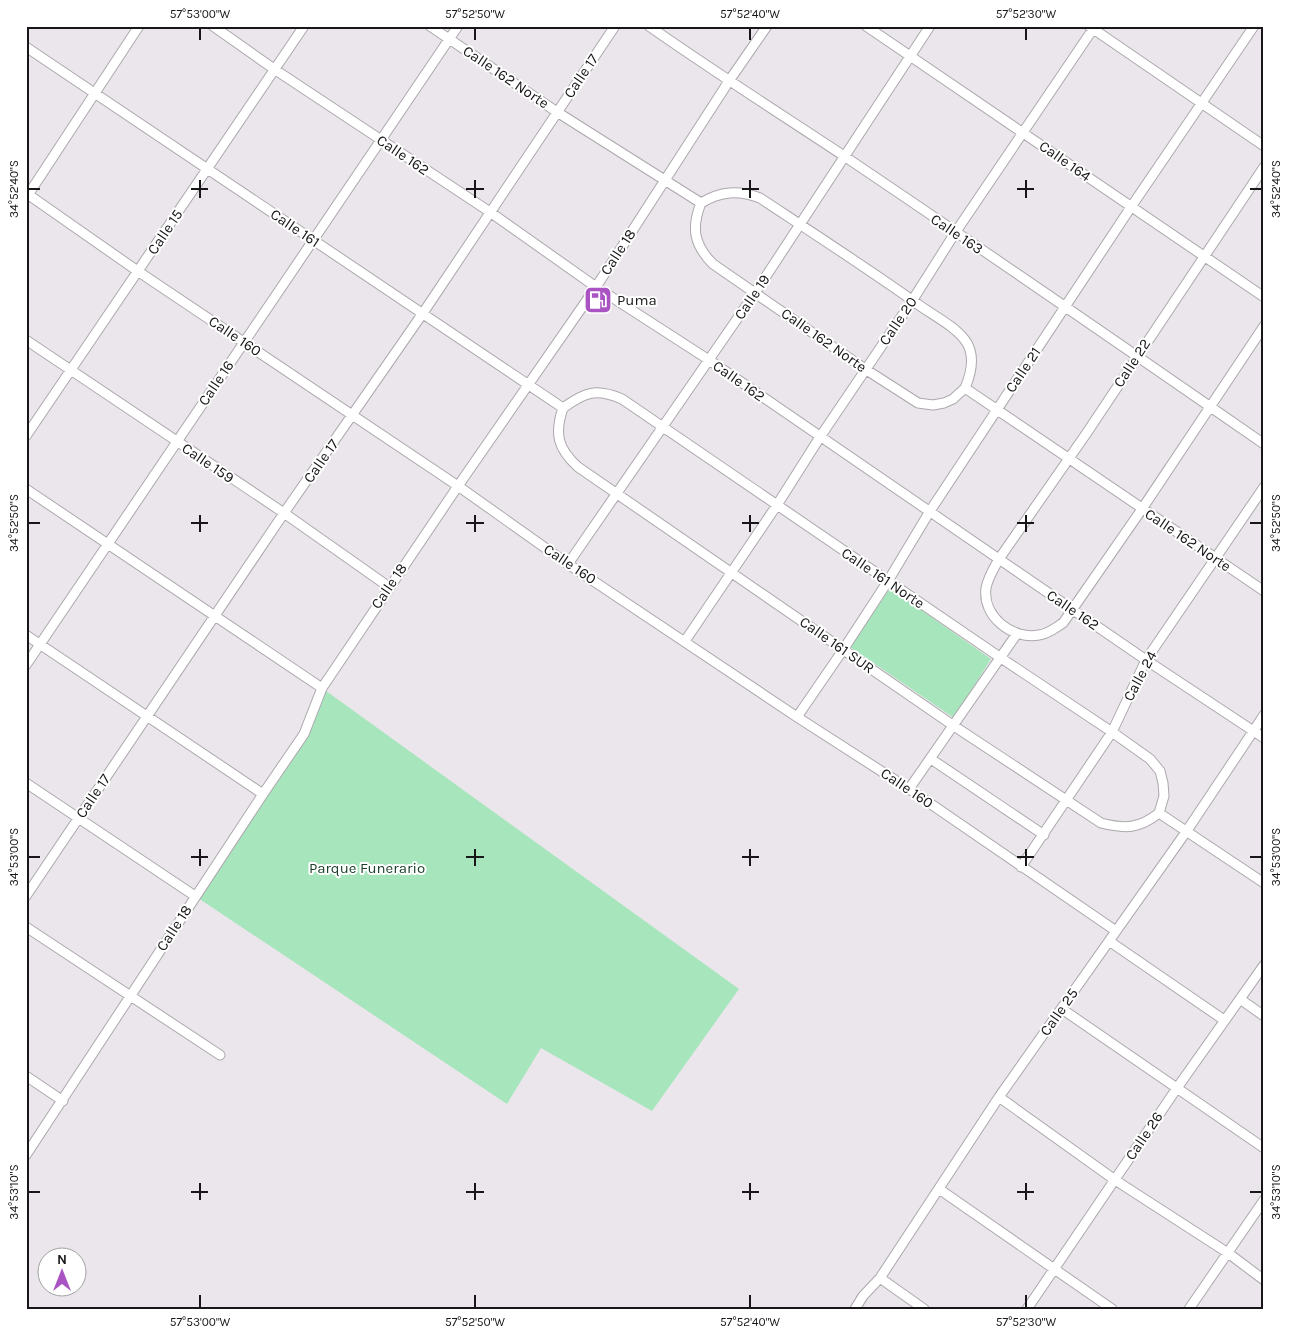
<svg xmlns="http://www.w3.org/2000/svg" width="1290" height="1335" viewBox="0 0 1290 1335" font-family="Karla,sans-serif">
<rect width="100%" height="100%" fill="#eae6eb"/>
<path fill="#a7e6bd" d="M890 588 991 659 954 718 850 647Z
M322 688 739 989 652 1111 541 1048 507 1104 195 896 306 740Z"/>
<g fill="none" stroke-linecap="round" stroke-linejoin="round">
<defs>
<path id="minor" d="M213 26 274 69 490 212 596 287 709 360 1146 660 1264 738
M430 26 557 112 701 203C691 228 694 245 713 264L865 369 918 403 933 405 944 403 953 399 965 388 1264 591
M649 26C713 71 779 113 844 156 985 251 1124 347 1264 444
M866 26 1264 297
M1089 26 1264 146
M26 47 563 408
M1264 167 1086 434 999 559C994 568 988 577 986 588 982 616 1012 640 1039 635 1048 634 1055 628 1063 623L1142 509 1264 326
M26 193 139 272 458 486 568 564 797 717 909 789 1116 931
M26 198 139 26
M701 203C721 191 738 190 760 198 813 233 867 268 919 305 934 316 957 327 967 343 975 357 971 374 965 388
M26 340 284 513 389 587
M563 408C585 392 596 388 622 399L1001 658 1112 732 1150 759 1160 771 1163 783 1164 796 1159 813
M563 408C554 434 558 449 578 467L954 726 1101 823C1125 829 1139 829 1159 813
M26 436 304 26
M26 489 322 688
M568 564 755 293 930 26
M26 635 263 794
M685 641 777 505 820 437 912 301 955 233 1095 26
M26 665 458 26
M797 717 843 650 888 581 930 511 1131 207 1254 26
M931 759 1044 835
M26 783 195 896
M909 789 1016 635
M1159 813 1264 883
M1021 867 1112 732 1146 660 1264 487
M26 896 284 513 423 313 615 26
M26 927 220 1055
M1109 941 1224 1020
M1240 999 1264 1016
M1062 1009 1264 1148
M26 1076 63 1101
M999 1097 1115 1180 1228 1253 1264 1280
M26 1155 263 794 304 734 322 688 458 486 596 287 729 81 767 26
M939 1189 1112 1309
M880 1278 924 1309
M855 1309 863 1296 880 1278 999 1097 1186 832 1264 715
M1027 1309 1177 1088 1264 965
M1189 1309 1264 1200"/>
</defs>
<use href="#minor" stroke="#aca8ad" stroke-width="11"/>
<use href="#minor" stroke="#fff" stroke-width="9"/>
</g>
<path fill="none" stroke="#181618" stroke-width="2" d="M200 28V40M475 28V40M750 28V40M1026 28V40M200 180V198M475 180V198M750 180V198M1026 180V198M28 189H40M191 189H208M466 189H484M742 189H759M1017 189H1034M1250 189H1262M200 515V532M475 515V532M750 515V532M1026 515V532M28 523H40M191 523H208M466 523H484M742 523H759M1017 523H1034M1250 523H1262M200 849V866M475 849V866M750 849V866M1026 849V866M28 857H40M191 857H208M466 857H484M742 857H759M1017 857H1034M1250 857H1262M200 1183V1200M475 1183V1200M750 1183V1200M1026 1183V1200M28 1192H40M191 1192H208M466 1192H484M742 1192H759M1017 1192H1034M1250 1192H1262M200 1295V1308M475 1295V1308M750 1295V1308M1026 1295V1308"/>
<defs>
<symbol id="fuel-square" viewBox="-11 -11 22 22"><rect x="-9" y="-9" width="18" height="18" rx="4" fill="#a954c2" stroke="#fff"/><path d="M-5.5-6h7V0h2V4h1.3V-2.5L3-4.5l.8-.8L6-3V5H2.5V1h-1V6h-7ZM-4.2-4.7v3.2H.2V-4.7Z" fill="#fff"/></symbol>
</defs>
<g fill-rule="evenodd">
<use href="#fuel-square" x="582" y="284" width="32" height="32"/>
</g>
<g text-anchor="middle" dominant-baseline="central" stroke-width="4" stroke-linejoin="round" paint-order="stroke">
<g font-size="15" fill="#181618" stroke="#fff">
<text transform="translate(581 76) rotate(-56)">Calle 17</text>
<text transform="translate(506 77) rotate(34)">Calle 162 Norte</text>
<text transform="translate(403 155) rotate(34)">Calle 162</text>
<text transform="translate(1065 161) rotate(35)">Calle 164</text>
<text transform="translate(295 228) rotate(34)">Calle 161</text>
<text transform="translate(165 232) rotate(-56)">Calle 15</text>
<text transform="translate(957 234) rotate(34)">Calle 163</text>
<text transform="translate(618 252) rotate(-57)">Calle 18</text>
<text transform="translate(752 297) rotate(-56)">Calle 19</text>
<text transform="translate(898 321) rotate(-56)">Calle 20</text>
<text transform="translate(235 336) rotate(34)">Calle 160</text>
<text transform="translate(824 340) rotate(35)">Calle 162 Norte</text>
<text transform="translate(1132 363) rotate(-57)">Calle 22</text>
<text transform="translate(1023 370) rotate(-56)">Calle 21</text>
<text transform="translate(739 381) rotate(35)">Calle 162</text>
<text transform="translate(216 383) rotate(-56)">Calle 16</text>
<text transform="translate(321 461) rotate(-55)">Calle 17</text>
<text transform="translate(208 463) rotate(34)">Calle 159</text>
<text transform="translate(1188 540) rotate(34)">Calle 162 Norte</text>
<text transform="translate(570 564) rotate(34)">Calle 160</text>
<text transform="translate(883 578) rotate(34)">Calle 161 Norte</text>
<text transform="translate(389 586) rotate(-56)">Calle 18</text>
<text transform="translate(1073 610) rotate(34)">Calle 162</text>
<text transform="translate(837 645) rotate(35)">Calle 161 SUR</text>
<text transform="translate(1140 676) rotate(-62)">Calle 24</text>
<text transform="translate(907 788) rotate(34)">Calle 160</text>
<text transform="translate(93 796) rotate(-56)">Calle 17</text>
<text transform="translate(174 928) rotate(-57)">Calle 18</text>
<text transform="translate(1059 1012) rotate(-55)">Calle 25</text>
<text transform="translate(1144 1136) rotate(-56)">Calle 26</text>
</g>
<g font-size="15" fill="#181618" stroke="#fff" text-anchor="start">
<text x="617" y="300">Puma</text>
</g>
<g font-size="15" fill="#1b412b" stroke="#fff">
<text x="367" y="868">Parque Funerario</text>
</g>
</g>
<rect width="1290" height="1335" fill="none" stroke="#ffffff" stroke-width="55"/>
<g transform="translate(62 1272)"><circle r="24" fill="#ffffff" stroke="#a3a2a3"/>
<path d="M0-4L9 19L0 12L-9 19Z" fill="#a954c2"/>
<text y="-8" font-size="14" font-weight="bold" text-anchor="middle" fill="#181618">N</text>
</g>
<rect x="28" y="28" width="1234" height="1280" fill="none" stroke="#181618" stroke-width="2"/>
<g font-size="12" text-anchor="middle" fill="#181618">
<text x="200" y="18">57°53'00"W</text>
<text x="475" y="18">57°52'50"W</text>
<text x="750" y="18">57°52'40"W</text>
<text x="1026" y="18">57°52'30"W</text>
<text transform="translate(14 189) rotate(-90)" y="4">34°52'40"S</text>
<text transform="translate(1276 189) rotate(-90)" y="4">34°52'40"S</text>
<text transform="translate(14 523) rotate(-90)" y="4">34°52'50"S</text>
<text transform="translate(1276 523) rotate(-90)" y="4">34°52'50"S</text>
<text transform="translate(14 857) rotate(-90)" y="4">34°53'00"S</text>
<text transform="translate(1276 857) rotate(-90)" y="4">34°53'00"S</text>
<text transform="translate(14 1192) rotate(-90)" y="4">34°53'10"S</text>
<text transform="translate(1276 1192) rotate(-90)" y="4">34°53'10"S</text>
<text x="200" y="1326">57°53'00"W</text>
<text x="475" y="1326">57°52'50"W</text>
<text x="750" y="1326">57°52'40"W</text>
<text x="1026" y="1326">57°52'30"W</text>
</g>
</svg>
